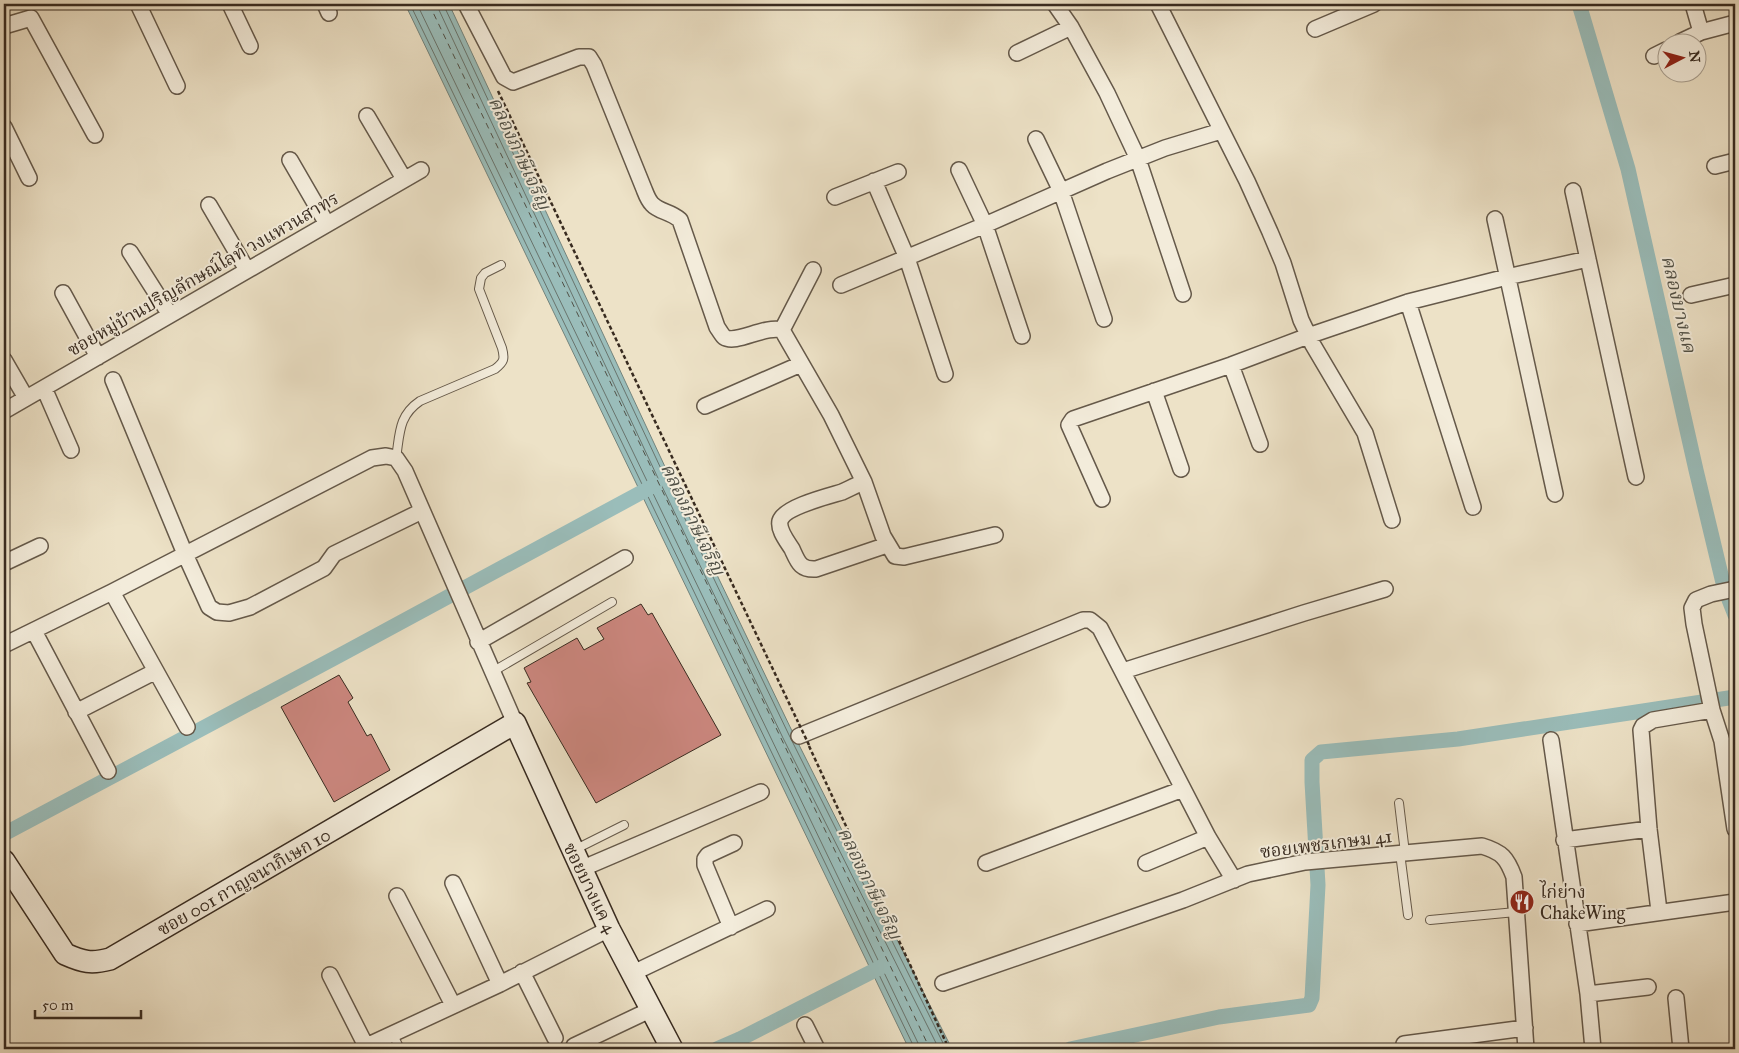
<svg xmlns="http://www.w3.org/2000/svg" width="1739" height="1053" viewBox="0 0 1739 1053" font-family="'IM FELL Great Primer','Noto Serif Thai',serif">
<rect width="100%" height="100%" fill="#ede2c7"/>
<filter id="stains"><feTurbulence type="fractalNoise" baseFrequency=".004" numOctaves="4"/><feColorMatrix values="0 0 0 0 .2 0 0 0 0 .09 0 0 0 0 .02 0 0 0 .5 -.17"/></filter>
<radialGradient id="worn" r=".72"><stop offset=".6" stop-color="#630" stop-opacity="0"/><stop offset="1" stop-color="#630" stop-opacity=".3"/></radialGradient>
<path fill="#9abdba" stroke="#73837c" d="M405 4H449L667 471 793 733 952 1049H909Z"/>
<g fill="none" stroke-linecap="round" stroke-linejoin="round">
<path stroke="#69746d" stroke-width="1" d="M410 4 913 1045V1049
M417 4 918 1043 919 1049
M438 4 439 10 657 476 783 738 939 1049
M444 4 445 8 663 473 789 735 946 1049"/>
<path stroke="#9abdba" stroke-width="15" d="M1579 4 1628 169 1696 470 1724 587 1735 615
M4 834 344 653 655 485
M717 1049 740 1039 887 964
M1070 1049 1219 1017 1309 1005 1312 998 1318 885 1312 782V760L1321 752 1458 739 1735 697"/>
<path stroke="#505046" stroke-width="1" stroke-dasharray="6 5" stroke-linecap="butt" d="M429 4 930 1049"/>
</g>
<path fill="#cc877f" stroke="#382b20" d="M641 604 648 615 652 613 721 735 596 803 527 683 531 682 524 668 577 638 584 650 604 639 597 628Z
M339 675 353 698 348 702 367 736 371 734 390 770 334 802 281 707Z"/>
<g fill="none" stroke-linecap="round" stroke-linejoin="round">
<defs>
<path id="lane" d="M396 458C400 434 398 416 420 401L495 369C504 362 505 359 502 348L479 289 481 278 485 273 501 265
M492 672 612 602
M1399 803 1405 853
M574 850 624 825
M1400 853 1408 915
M1430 920 1516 912
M392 1033 400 1049"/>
<path id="street" d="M138 4 177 86
M230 4 250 46
M325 4 329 13
M466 4 504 77 513 82 579 57H589L594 65 644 189C646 194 648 200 652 204 659 212 670 211 680 220L717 327C719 330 722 335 724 337 736 345 764 325 782 330L831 415 864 482 883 536 895 556 904 557 995 535
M1055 4 1071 27 1107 93 1138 159 1183 294
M1158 4 1247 181 1270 232 1283 263 1301 320 1313 345 1365 433 1392 520
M1693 4 1701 32
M4 26 31 18 95 135
M1315 29 1374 4
M1680 42 1701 32 1735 23
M1017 53 1071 27
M1654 56 1666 50
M367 116 404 179
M4 127 29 178
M1036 139 1061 191 1104 319
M290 160 327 224
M1715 166 1735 161
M959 170 985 225 1022 336
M874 181 907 258 945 374
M1573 191 1636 477
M835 197 898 172
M209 205 247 270
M1495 219 1555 494
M130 252 170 315
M841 285 985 225 1107 171 1165 148 1221 131
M63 293 98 357
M1691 295 1735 285
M1408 302 1473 507
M782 330 813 270
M4 360 26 398
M1231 365 1260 444
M113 380 185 554 209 607 217 612 229 613 250 607 324 568 334 554 422 511
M44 388 71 450
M1154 391 1181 469
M705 406 801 364
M4 411 421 170
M864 482C856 485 849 489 842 492 829 496 784 507 780 521 778 530 787 541 792 549 798 562 800 570 816 569L887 545
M1102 499 1069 425 1073 419 1231 365 1308 336 1408 302 1507 277 1588 259
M4 563 40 546
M1735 589 1711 594 1696 600 1692 608 1694 624 1712 710 1722 741 1735 829
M112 592 187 727
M34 631 108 771
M478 642 625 558
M4 645 112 592 372 458 386 456 396 458 405 471 515 723
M1123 671 1304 613 1385 589
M76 712 156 671
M799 736 1083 620H1090L1100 628 1208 837 1234 880
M1551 740 1588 994 1593 1049
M1564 840 1649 829
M986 863 1183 789
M1146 863 1208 837
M581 869 761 792
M453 883 500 984
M397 896 453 1005
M1659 911 1649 829 1641 730 1643 726 1653 720 1712 710
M1577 924 1735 902
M731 927 705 865V859L708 855 734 843
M522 972 555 1038
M633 973 767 909
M330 975 366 1046
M943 983 1183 900 1248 874 1305 862 1482 846C1502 852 1507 858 1514 877L1526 1049
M1588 994 1648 987
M1676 998 1681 1049
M805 1025 817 1049
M1404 1044 1525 1028
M574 1046 652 1009
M360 1049 500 984 609 929"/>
<path id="secondary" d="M4 861 65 954C83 962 91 964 110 959L515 723 609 929 672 1049"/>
</defs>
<use href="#lane" stroke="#65594a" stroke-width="10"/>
<use href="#street" stroke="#65594a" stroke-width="18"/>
<use href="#secondary" stroke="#382b20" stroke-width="24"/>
<path stroke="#382b20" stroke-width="2.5" stroke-dasharray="4 2.5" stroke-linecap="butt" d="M498 91 798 722
M809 746 949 1049"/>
<use href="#lane" stroke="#f3ecdb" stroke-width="8"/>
<use href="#street" stroke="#f3ecdb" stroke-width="15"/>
<use href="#secondary" stroke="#f3ecdb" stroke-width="21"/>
<path stroke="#382b20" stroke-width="2.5" stroke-dasharray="4 2.5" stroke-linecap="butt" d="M799 724 809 745"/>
</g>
<defs>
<symbol id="restaurant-disc" viewBox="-11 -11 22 22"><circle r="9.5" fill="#8f2418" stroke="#f3ecdb"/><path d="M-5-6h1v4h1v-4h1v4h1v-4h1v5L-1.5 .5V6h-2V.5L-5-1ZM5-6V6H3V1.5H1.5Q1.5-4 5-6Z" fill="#fff"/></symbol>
</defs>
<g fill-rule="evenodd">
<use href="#restaurant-disc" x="1508" y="888" width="28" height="28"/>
</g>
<g text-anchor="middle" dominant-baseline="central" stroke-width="4" stroke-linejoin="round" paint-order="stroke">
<g font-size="18" fill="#382b20" stroke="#f3ecdb">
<text transform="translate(203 274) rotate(-30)">ซอยหมู่บ้านปริญลักษณ์ไลท์ วงแหวนสาทร</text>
<text transform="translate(1326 844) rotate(-7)">ซอยเพชรเกษม 41</text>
<text transform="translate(244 882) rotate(-30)">ซอย 001 กาญจนาภิเษก 10</text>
<text transform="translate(590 888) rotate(64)">ซอยบางแค 4</text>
</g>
<g font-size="18" fill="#382b20" stroke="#f3ecdb" text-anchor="start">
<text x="1540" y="892">ไก่ย่าง<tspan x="1540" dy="21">ChakeWing</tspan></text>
</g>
<g font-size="19" font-style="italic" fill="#505046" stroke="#f3ecdb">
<text transform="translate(520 153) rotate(65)">คลองภาษีเจริญ</text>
<text transform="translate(1679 304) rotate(77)">คลองบางแค</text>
<text transform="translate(693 519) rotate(64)">คลองภาษีเจริญ</text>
<text transform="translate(870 883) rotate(64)">คลองภาษีเจริญ</text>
</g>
</g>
<rect width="1739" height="1053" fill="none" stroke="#ede2c7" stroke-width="20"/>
<rect x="5" y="5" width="1729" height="1043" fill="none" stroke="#382b20" stroke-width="2.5"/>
<rect x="10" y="10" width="1719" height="1033" fill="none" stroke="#382b20"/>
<g transform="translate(1682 58) rotate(84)"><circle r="24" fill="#f3ecdb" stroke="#a89f90"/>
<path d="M0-4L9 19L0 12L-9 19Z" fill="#8f2418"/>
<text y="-8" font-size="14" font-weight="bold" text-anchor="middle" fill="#382b20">N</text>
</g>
<path d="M35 1010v8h106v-8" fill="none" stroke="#382b20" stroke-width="2.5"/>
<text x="42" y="1010" font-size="15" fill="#382b20" stroke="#f3ecdb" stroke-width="4" paint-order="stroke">50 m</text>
<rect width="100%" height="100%" filter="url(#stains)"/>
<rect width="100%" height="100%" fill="url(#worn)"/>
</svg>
